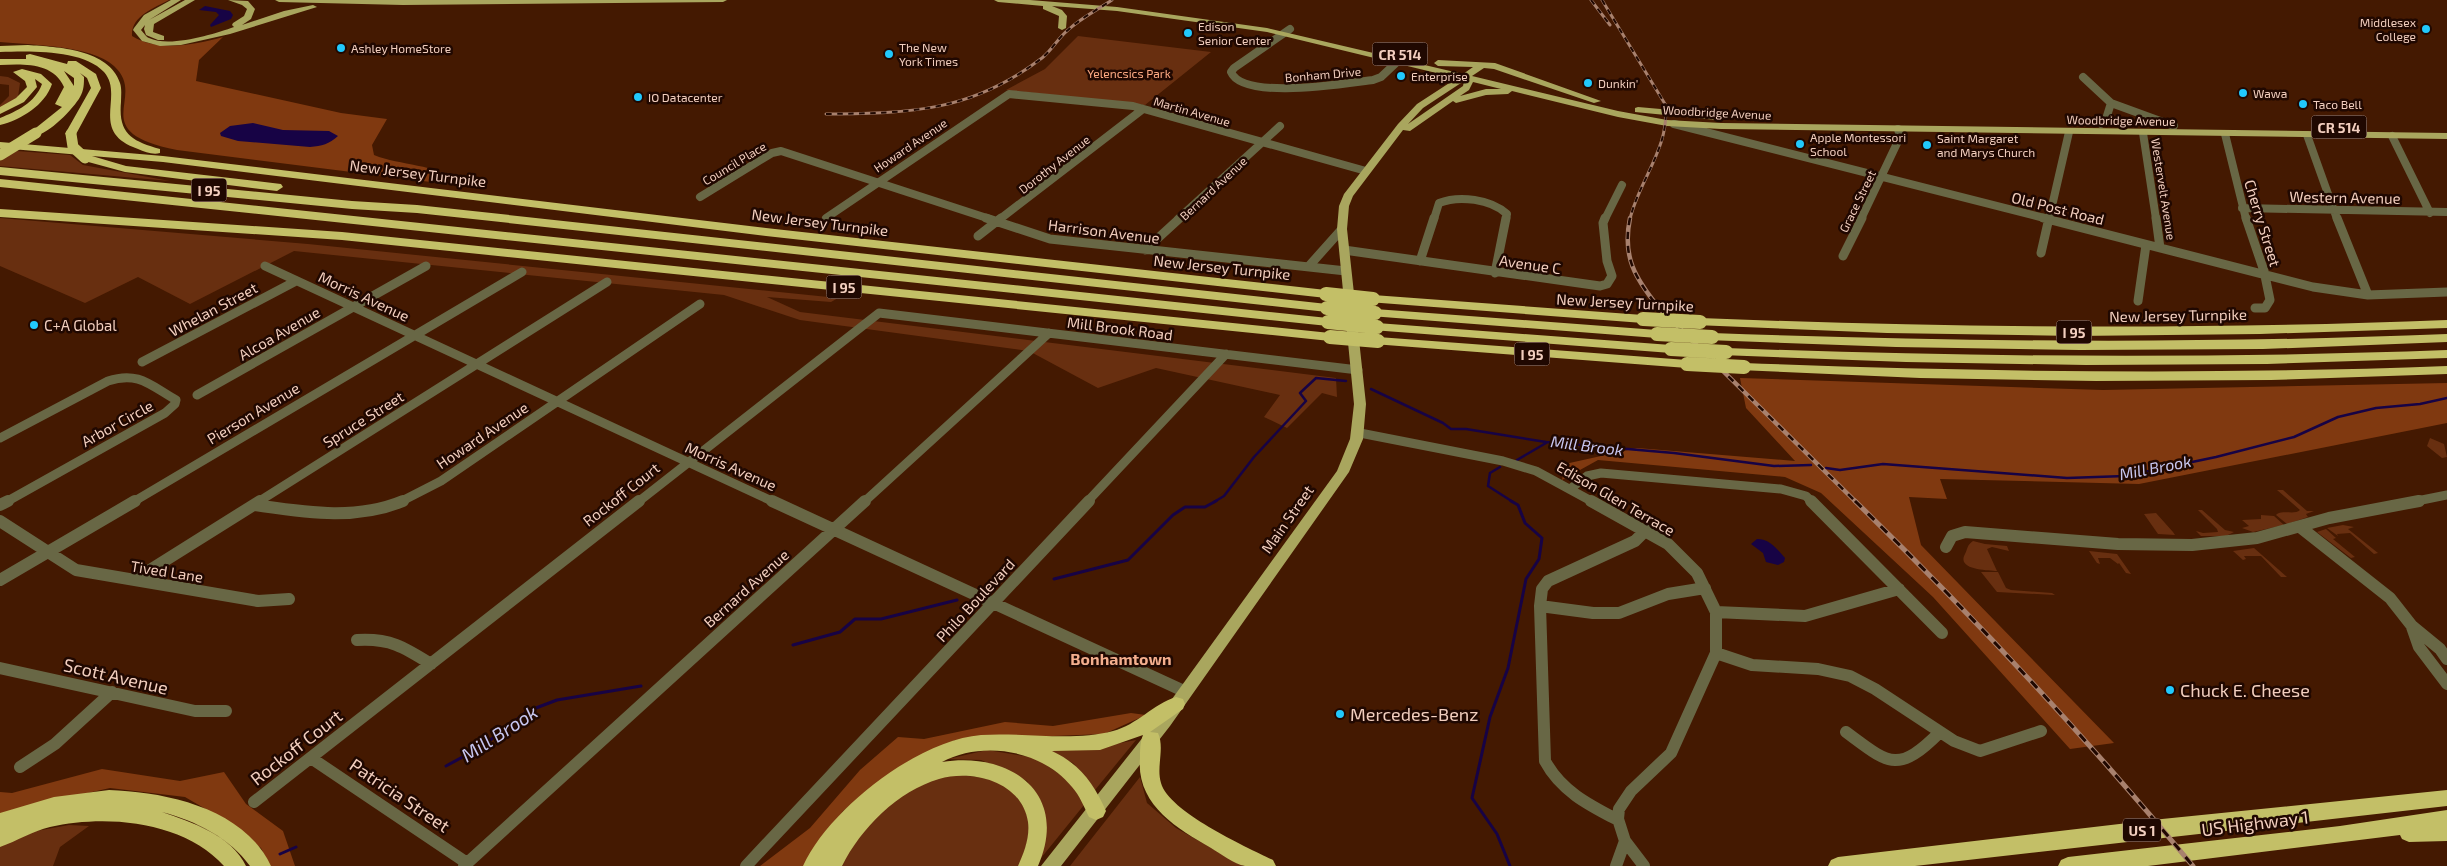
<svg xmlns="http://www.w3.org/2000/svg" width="2447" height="866" viewBox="0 0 2447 866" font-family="'Exo 2',sans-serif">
<rect width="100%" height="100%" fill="#441901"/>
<path fill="#682f10" d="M1078 36 1211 52 1145 105 1006 90 1045 69Z
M0 76 8 77 20 83 18 97 0 108V105L9 96V85L0 84Z
M17 151 70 155 83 165 170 181 0 166V160Z
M0 218 308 244 838 298 831 302 767 297 800 312 1336 378 1337 397 1322 393 1287 428 1264 417 1280 395 1156 368 1098 388 1029 351 800 320 724 295 294 251 190 304 138 277 85 303 0 266Z
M2430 438 2444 444 2447 457 2442 458 2427 446Z
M2277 490H2283L2307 511H2314L2306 514 2308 517 2287 524 2276 515 2277 514C2284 510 2295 515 2300 510Z
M2198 510H2202L2225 530 2234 532 2226 536H2201L2196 531 2203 533 2218 532 2217 529Z
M2156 513 2173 532 2175 535 2158 534 2144 514Z
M2261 515 2274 516 2284 525 2253 532 2242 528 2249 526 2242 520 2261 519Z
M2343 525 2354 527 2348 529 2378 553 2374 554 2350 533 2337 534 2338 536 2327 528Z
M2326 529 2336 538 2333 539 2355 557 2351 558 2317 532Z
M1973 541 1985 544 2007 546 2009 551 1992 547 1987 549 1997 571C1988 570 1956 570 1965 554 1968 548 1967 545 1973 541Z
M2254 548 2287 577H2281L2261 556H2244L2246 559 2243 560 2233 551Z
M2089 551 2117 554 2131 574 2126 573 2119 563 2118 564 2110 558H2098L2100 564 2097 563Z
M1981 572H1998L2006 588 2011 590 2052 593 2055 595 1997 592Z
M1136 740 1095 790 1073 763 1034 747 1089 749Z
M987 750 1036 758 1074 784 1084 805 1041 858 1045 815 1027 781 981 760 948 759Z
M948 774C994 778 1015 779 1032 826L1020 866H839C868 819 896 792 948 774Z
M1140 777 1147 803 1176 828 1243 866H1070Z
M69 825 89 826 60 847 53 866H0V846L36 831Z"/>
<path fill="#803910" d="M0 0H169C154 8 131 16 132 36 158 52 194 45 223 37L199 60 196 81 341 113 387 119 372 145 374 155C401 166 435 163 459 183L455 185 177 150C83 131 149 98 114 66 91 45 31 45 0 42Z
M1740 378 2103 390 2447 383V423L2139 484 1940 479 1947 499 1909 497 1921 545 2114 743 2070 749 1933 597 1821 493 1785 477 1598 460 1562 480 1565 464 1637 448 1795 461 1746 408Z
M1131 713 1146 715 1104 734 955 740 892 773 843 811 804 866H760L810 828 860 770 898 737 924 739 1005 722 1053 726Z
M102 769 180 781 224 772 246 804 283 831 295 866H270L261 848 221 818 185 797 110 788 12 810 0 815V792L12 793Z"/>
<path fill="#170345" d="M205 6 230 11 233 15 231 19 211 27 210 25 219 15 216 12 199 10Z
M253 123 283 130 329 131 338 136C329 144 322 146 310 147L238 141 221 136 220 133 230 126Z
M1757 539C1770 539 1777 549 1785 558L1784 562 1778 565 1766 562 1763 553 1751 544Z"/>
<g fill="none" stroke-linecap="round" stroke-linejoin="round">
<path stroke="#170345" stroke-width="2.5" d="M1371 389 1443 423 1451 429H1466L1546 442 1674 453 1774 466 1811 465
M1517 460 1546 443
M1500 467 1490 473 1488 486 1513 502
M1826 468 1840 470 1883 464 2067 478 2125 476 2216 457 2294 437 2338 417 2376 408 2420 404 2447 398
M1214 502 1224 496 1254 457 1306 401 1300 393 1316 378 1346 381"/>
<path stroke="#170345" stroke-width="3" d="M1054 579 1128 560 1173 515 1185 507H1205L1216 501
M793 645 840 632 855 619H881L957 600
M446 766 481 747 528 711 557 700 641 686
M280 854 296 847
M1510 866 1497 834 1472 798 1490 717 1508 668 1526 579 1539 559 1542 538 1525 523 1518 505 1511 501"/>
<path stroke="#686745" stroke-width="8" d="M1290 29 1234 68 1231 72C1243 101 1347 83 1373 80L1381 77 1398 61
M2083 77 2111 103 2174 126
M1674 124 2048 219
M2101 124 2106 119 2111 103
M2143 133 2156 219
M2225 134 2246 219
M2307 135 2337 219
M2392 136 2430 213
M700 197 772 153 781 151 990 219
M2242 208 2447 212
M826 218 1009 94 1133 106 1366 171
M1000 219 1143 109
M1178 219 1280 126
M1434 219 1439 203C1459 195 1491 199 1507 214L1506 219
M1605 219 1622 185
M1861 219 1900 137 1898 129
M2049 219 2069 132"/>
<path stroke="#686745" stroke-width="9" d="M986 218 1050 239 1346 271
M2043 218 2313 287 2368 295 2447 292
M2156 218 2160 248
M2246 218 2264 271 2270 300 2265 308H2255
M2337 218 2368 295
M978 236 1001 218
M1145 250 1180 218
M1344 250 1600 286 1607 284 1612 276 1607 261 1603 223 1605 218
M2041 253 2049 218
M1843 256 1862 218
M1420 261 1434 218
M265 266 774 502
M1309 266 1342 229
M1495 273 1506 218
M2138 301 2146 245
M142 362 296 281
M197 395 426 266
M1360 433 1503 461 1536 471 1593 502
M0 438 108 381C138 371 150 385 176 400L175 404 165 413 6 502
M1570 489 1587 476 1601 473 1781 489 1806 496 1812 502
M133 502 522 272
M258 502 607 282
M400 502 441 481 700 304
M638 502 879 313 1358 370
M864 502 1049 333
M1087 502 1226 354
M2412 502 2447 495"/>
<path stroke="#686745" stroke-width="12" d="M772 501 1186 692
M1591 501 1668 544 1697 573 1716 612V653L1671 753 1631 791 1619 809 1618 819 1625 841
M1811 501 1942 633
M0 505 8 501
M254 505C304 512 355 521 403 501
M0 521 76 570 258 601 289 599
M2300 527 2390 598 2412 626 2440 649 2447 659
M1946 547 1952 536 1965 532 2118 544 2192 545 2257 538 2329 518 2419 501
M0 580 135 501
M134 580 260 501
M1540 606 1593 613H1619L1668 594 1705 588
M1716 612 1805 616 1899 589
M2412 627 2419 647 2447 684
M357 640C390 638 404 647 431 664
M1716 653 1752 665 1818 669 1850 676 1875 689 1954 741 1980 751 2041 731
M0 668 195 711H226
M1846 732C1888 763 1897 775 1939 733
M311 758 467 863
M20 767 55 744 112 692
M254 802 639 501
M1618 820C1589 805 1561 791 1545 761L1540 606 1542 589 1548 581 1635 541 1646 530
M464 866 865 501
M746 866 1089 501
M1616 866 1625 841 1644 866"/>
<path fill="#a9a65e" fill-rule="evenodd" d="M171 0H181L149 20 185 0H195L154 24 153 32 164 36V40H158L146 35 144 29 145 25 141 30C144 33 146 37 149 38 170 48 214 34 234 27L232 25 233 23 244 16 247 9 242 5 228 0 248 1 255 9 251 19 242 25 284 11 313 5 317 7 230 34 181 45 160 46 142 41 133 30 134 28 144 15Z
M275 0H727L723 2 403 5 279 2Z
M994 0H1030L1117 7 1267 28 1463 74 1473 67 1438 66 1434 63 1438 60 1495 63 1601 101 1594 103 1494 69 1484 68 1472 76 1618 111 1667 120 1721 123 2447 133V139L1721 129 1667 126 1618 117 1512 91 1508 94 1486 95 1456 103 1453 101 1410 131 1403 130 1353 196 1349 206 1347 229 1366 404 1363 439 1349 472 1170 726 1061 866H1041L1159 717 1337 471 1350 439 1354 404 1337 229 1339 206 1344 194 1398 124 1417 104 1457 78 1267 32 1117 11 1052 6 1062 10 1067 16 1066 28 1062 30 1058 28 1059 16 1043 9V6L998 2ZM1464 81 1463 86 1408 124 1423 108ZM1473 82 1501 89H1486L1460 96 1469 90Z
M1638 107 1717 114 1722 117 1717 120 1635 112V108Z"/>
<path fill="#c3bf67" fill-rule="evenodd" d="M28 45C57 47 109 49 120 83 122 89 121 96 121 102 118 134 132 141 160 149V153C153 155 145 152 138 149 88 132 125 96 104 72 83 49 28 51 0 52V46Z
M30 54 67 64 68 61H76L96 74 101 88 75 136 71 137 65 134 91 88 87 78 80 73 84 77C84 84 84 90 80 97 74 108 45 139 32 135V131L62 107 55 104 64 87C53 62 23 64 0 65V59H26V55ZM64 71 74 78V86Z
M22 69 41 74 52 84C45 105 21 120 0 125V118C17 111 35 103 42 84L35 79 37 87 24 102 0 114V107L16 98 27 87 25 81 13 72Z
M0 142 163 156 766 228 1326 290 1333 294 1326 298 766 236 163 162 92 156 126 166 281 184 283 187 277 191 125 172 81 160 79 158 81 155 0 148Z
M0 167 352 201 417 205 1327 304 1334 308 1327 312 417 213 352 209 0 175Z
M0 179 1328 318 1335 322 1328 326 0 187Z
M0 209 342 232 1330 333 1337 337 1330 341 342 240 0 217Z
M1373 295 1643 315 1650 319 1643 323 1368 302 1366 299 1368 296Z
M1375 309 1657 330 1664 334 1657 338 1370 316 1368 313Z
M1700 318C1949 328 2198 330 2447 320V328L2260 334 2074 336 1887 333 1695 325 1693 322Z
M1377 323 1671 345 1678 349 1671 353 1372 330 1370 327 1372 324Z
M1712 333C1957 342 2202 344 2447 334V342L2263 349 2080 350 1896 347 1707 340 1705 337 1707 334Z
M1378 337 1687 360 1694 364 1687 368 1373 344 1371 341Z
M1726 348C1966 357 2206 359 2447 350V358L2267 364 2086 365 1906 362 1721 355 1719 352 1721 349Z
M1744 363C1979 372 2212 375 2447 366V374L2271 380 2096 381 1920 378 1739 370 1737 367Z
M1176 697 1183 699 1185 704 1183 709 1150 732 1158 733C1165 748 1156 767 1161 783 1169 812 1246 847 1273 860L1276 866C1267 866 1255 866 1245 866 1234 864 1221 854 1211 848 1176 828 1136 804 1140 758 1140 751 1140 742 1143 735L1100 750 1052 751C1080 764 1094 784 1106 811L1103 817 1096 820 1089 817C1084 807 1080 796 1072 787 1042 750 983 740 942 762 1010 751 1070 793 1038 866H1018C1024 853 1030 837 1028 822 1022 782 973 769 939 779 898 791 861 828 842 866H803C829 809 918 740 981 735 1023 732 1072 742 1113 731 1137 725 1153 704 1176 697Z
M109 790C166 792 244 808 271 866H250C230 838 196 821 162 812 192 822 232 836 246 866H224C184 821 106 814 50 827 33 831 17 841 0 847V813L54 797Z
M2447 790V806L1915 866H1828L1831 860 1838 857 2162 819Z
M2447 810V841L2409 842 2402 839 2400 835 2148 866H2058L2061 860 2068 857 2340 826Z"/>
<defs>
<path id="rail-far2" d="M1591 0 1610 25
M1602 0 1665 104C1671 146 1639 180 1630 219
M826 114C912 113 971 112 1042 58 1052 50 1058 38 1068 30 1081 18 1097 10 1112 0"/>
<path id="rail-far1" d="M1630 218C1622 257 1635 278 1659 308L1856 502"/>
<path id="rail" d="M1855 501C1974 617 2087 738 2193 866"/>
</defs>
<use href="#rail-far2" stroke="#a8816e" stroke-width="3"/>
<use href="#rail-far1" stroke="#a8816e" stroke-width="4.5"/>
<use href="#rail" stroke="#a8816e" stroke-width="5"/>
<use href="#rail-far2" stroke="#200801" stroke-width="2" stroke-dasharray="5.5" stroke-linecap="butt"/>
<use href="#rail-far1" stroke="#200801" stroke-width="2.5" stroke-dasharray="7" stroke-linecap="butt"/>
<use href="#rail" stroke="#200801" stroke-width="3" stroke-dasharray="9" stroke-linecap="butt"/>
<path stroke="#c3bf67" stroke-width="11" d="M71 134 73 147 85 158
M0 155 36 133"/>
<path stroke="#c3bf67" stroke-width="14" d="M1326 294 1373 299
M1327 308 1375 313
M1643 319 1700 322
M1328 322 1377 327
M1657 334 1712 337
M1330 337 1378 341
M1671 349 1726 352
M1687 364 1744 367"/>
</g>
<g fill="#21c9fd" stroke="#200801" stroke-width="2">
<circle cx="2426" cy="29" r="5"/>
<circle cx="1188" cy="33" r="5"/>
<circle cx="341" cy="48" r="5"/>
<circle cx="889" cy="54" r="5"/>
<circle cx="1401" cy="76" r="5"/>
<circle cx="1588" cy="83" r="5"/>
<circle cx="2243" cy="93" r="5"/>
<circle cx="638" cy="97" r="5"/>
<circle cx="2303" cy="104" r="5"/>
<circle cx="1800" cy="144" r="5"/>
<circle cx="1927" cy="145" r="5"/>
<circle cx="34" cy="325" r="5"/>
<circle cx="2170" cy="690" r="5"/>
<circle cx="1340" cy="714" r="5"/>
</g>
<g text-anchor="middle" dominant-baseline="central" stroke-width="5" stroke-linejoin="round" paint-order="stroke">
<g font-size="12" fill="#f2cebe" stroke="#200801" text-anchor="start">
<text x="2416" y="22" text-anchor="end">Middlesex<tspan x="2416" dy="14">College</tspan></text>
<text x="1198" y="26">Edison<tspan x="1198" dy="14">Senior Center</tspan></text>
<text x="899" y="47">The New<tspan x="899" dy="14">York Times</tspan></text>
<text x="351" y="48">Ashley HomeStore</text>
<text x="1411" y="76">Enterprise</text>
<text x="1598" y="83">Dunkin'</text>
<text x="2253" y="93">Wawa</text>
<text x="648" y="97">IO Datacenter</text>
<text x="2313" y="104">Taco Bell</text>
<text x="1810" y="137">Apple Montessori<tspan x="1810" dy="14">School</tspan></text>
<text x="1937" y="138">Saint Margaret<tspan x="1937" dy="14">and Marys Church</tspan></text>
</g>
<g font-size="12" fill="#feaa83" stroke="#200801">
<text x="1129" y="73">Yelencsics Park</text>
</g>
<g font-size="12" fill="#f2cebe" stroke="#200801">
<text transform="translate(1323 74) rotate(-5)">Bonham Drive</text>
<text transform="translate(1192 111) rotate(16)">Martin Avenue</text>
<text transform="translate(1717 112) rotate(3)">Woodbridge Avenue</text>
<text transform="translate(2121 120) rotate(1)">Woodbridge Avenue</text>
<text transform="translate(910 145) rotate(-34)">Howard Avenue</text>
<text transform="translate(734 163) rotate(-31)">Council Place</text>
<text transform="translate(1054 164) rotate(-38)">Dorothy Avenue</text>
<text transform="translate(1213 188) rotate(-43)">Bernard Avenue</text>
<text transform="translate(2164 189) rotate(81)">Westervelt Avenue</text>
<text transform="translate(1857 201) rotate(-64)">Grace Street</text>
</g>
<g fill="#200801" stroke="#b39385" stroke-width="1">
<rect x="1372.5" y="42.5" width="55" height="23" rx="4"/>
<rect x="2311.5" y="115.5" width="55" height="23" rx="4"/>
<rect x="191.5" y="178.5" width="35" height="23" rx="4"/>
<rect x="826.5" y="275.5" width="35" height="23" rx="4"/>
<rect x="2056.5" y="320.5" width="35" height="23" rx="4"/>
<rect x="1514.5" y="342.5" width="35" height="23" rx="4"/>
<rect x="2123" y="818.5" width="38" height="23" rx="4"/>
</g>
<g font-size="14" font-weight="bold" fill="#f2cebe">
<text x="1400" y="54">CR 514</text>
<text x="2339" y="127">CR 514</text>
<text x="209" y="190">I 95</text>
<text x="844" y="287">I 95</text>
<text x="2074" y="332">I 95</text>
<text x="1532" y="354">I 95</text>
<text x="2142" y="830">US 1</text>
</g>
<g font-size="15" fill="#f2cebe" stroke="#200801">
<text transform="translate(418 173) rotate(7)">New Jersey Turnpike</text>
<text transform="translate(2345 197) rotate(1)">Western Avenue</text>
<text transform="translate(2058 208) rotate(14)">Old Post Road</text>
<text transform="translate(820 222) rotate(7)">New Jersey Turnpike</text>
<text transform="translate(2263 223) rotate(73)">Cherry Street</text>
<text transform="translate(1104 231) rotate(7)">Harrison Avenue</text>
<text transform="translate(1530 264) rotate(8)">Avenue C</text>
<text transform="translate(1222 267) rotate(6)">New Jersey Turnpike</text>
<text transform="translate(364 296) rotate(25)">Morris Avenue</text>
<text transform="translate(1625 302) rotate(3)">New Jersey Turnpike</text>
<text transform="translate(213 309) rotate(-28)">Whelan Street</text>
<text transform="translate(2178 315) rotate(-1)">New Jersey Turnpike</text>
<text transform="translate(1120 328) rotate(7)">Mill Brook Road</text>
<text transform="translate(279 333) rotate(-30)">Alcoa Avenue</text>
<text transform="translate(253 413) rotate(-31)">Pierson Avenue</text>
<text transform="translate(363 419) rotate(-32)">Spruce Street</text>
<text transform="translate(117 423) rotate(-29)">Arbor Circle</text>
<text transform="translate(482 435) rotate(-34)">Howard Avenue</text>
<text transform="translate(731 466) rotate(24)">Morris Avenue</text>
<text transform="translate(621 494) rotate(-38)">Rockoff Court</text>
<text transform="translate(1616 498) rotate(30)">Edison Glen Terrace</text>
<text transform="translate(1287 519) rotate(-55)">Main Street</text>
<text transform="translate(167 571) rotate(9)">Tived Lane</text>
<text transform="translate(746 588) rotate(-42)">Bernard Avenue</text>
<text transform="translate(975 600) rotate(-47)">Philo Boulevard</text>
</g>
<g font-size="15" fill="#f2cebe" stroke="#200801" text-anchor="start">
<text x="44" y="325">C+A Global</text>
</g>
<g font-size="16" font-style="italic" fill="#c7c6ef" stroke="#200801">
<text transform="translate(1587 445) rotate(7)">Mill Brook</text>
<text transform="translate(2155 467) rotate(-11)">Mill Brook</text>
</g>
<g font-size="16" font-weight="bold" fill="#f5af8e" stroke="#200801">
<text x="1121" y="658">Bonhamtown</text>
</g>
<g font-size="18" fill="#f2cebe" stroke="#200801">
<text transform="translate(116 676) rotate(13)">Scott Avenue</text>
<text transform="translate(296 747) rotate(-38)">Rockoff Court</text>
<text transform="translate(400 795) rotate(34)">Patricia Street</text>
<text transform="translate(2255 823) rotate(-7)">US Highway 1</text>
</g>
<g font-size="18" fill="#f2cebe" stroke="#200801" text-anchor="start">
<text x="2180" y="690">Chuck E. Cheese</text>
<text x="1350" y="714">Mercedes-Benz</text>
</g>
<g font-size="19" font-style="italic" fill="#c7c6ef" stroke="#200801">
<text transform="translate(499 733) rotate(-33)">Mill Brook</text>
</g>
</g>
</svg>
